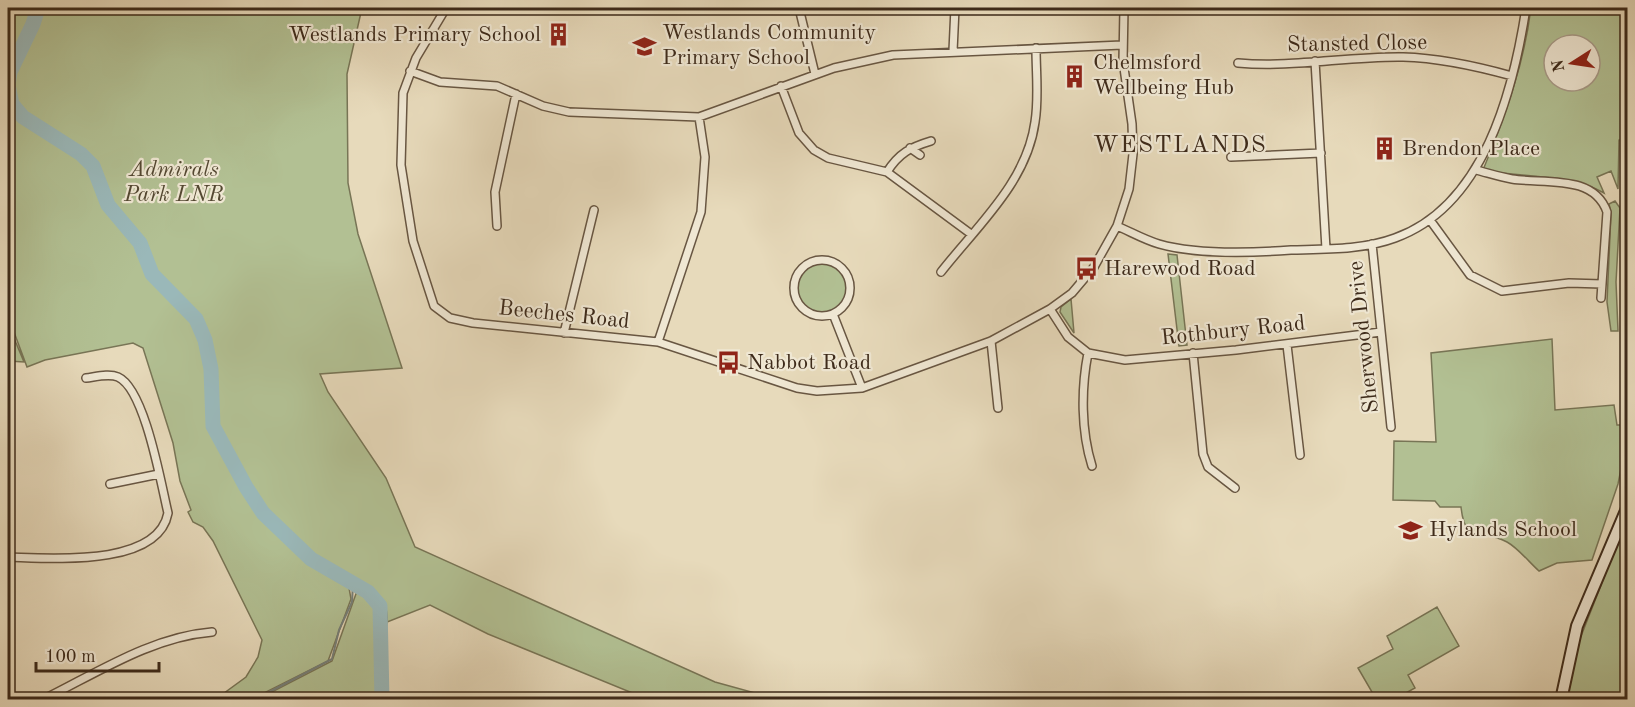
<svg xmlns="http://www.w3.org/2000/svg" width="1635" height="707" viewBox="0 0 1635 707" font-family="'Old Standard TT',serif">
<rect width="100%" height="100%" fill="#e7dabb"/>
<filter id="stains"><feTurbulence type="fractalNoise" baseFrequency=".00333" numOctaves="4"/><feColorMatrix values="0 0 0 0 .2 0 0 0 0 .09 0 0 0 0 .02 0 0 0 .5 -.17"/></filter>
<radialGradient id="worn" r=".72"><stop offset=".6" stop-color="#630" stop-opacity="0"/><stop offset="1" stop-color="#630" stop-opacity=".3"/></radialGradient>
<path fill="#b2c093" stroke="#787556" stroke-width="1.5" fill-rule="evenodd" d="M8 8H362L347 74 348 183 358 234 402 368 320 374 328 392 386 478 415 547 715 682 777 699H647L488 634 430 605 387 622 384 650 387 699H258L332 661 357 591 373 604 376 621H387C389 599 372 588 354 580L349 588 351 599 328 661 252 699H216L246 677 258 657 262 640 213 541 203 527 193 522 188 512 191 510 180 481 173 443 143 348 133 343 45 360 27 367 8 316Z
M1531 8H1627L1624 139 1619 140 1618 189 1611 171 1597 177 1604 193C1569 173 1522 178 1483 170 1505 116 1524 65 1531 8ZM1554 45H1590V81H1554Z
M1615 201 1620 208 1616 282 1618 331H1611L1607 302 1611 213 1609 204Z
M1168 254 1177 255 1187 345 1179 346Z
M797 288a25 25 0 1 1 50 0a25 25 0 1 1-50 0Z
M1071 299 1074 333 1060 312 1061 307Z
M11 331 24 362 8 361V333Z
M1552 339 1555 410 1614 405 1617 425H1622L1626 444 1618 484 1592 560 1557 563 1539 571C1529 562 1518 548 1507 542 1481 528 1465 546 1461 507H1440L1435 501 1393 500 1394 441 1436 442 1431 353Z
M1627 519V699L1566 700 1574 654Z
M1437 607 1459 646 1408 675 1415 688 1395 699H1376L1358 668 1393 649 1387 636Z"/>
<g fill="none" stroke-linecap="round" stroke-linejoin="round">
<path stroke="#757f79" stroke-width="2" d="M254 700 332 659 339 630 352 602 353 584"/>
<path stroke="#9ab8b9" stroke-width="15" d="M38 8 33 24 10 72 8 85 12 104 23 117 81 154 93 166 108 205 140 243 152 274 196 319 205 340 211 369 213 426 246 487 263 513 311 559 368 592 380 606 382 700"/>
<defs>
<path id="street" d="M446 8 416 58 403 93 401 165 413 241 434 306 450 318 473 323 658 342 797 388 817 391 862 388 991 341 1050 309 1072 293 1094 267 1117 226 1129 189 1133 154 1132 124 1123 61 1124 8
M799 8 815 74
M953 51 955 8
M1315 61 1326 249
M1238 63C1293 68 1348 56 1403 57 1441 58 1476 66 1512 76
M410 71 440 82 497 86 543 106 569 112 699 117 834 68 893 55 1122 45
M781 86 799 133 814 150 828 158 887 172 971 234
M910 148 920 155
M1231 157 1321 153
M1476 170C1488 173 1500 177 1512 179 1545 184 1594 174 1607 212L1601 298
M887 172C899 153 911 147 931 141
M1430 220 1470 275 1502 291 1569 283 1602 284
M497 226 495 192 516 94
M1117 226C1131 232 1145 240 1159 244 1198 255 1251 253 1291 250 1325 249 1363 250 1395 238 1484 206 1513 92 1526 8
M1372 244 1391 427
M794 288a28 28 0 1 1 56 0a28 28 0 1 1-56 0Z
M941 272C977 226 1027 182 1035 122 1039 98 1036 73 1036 48
M1050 309 1068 337 1088 353 1125 360 1236 350 1381 332
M833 314 862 388
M564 333 594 210
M991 341 998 408
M658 342 701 212 705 157 699 117
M1287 345 1300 455
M1088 353C1081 389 1081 431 1092 466
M1193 353 1203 454 1208 467 1235 488
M110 484 159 474
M8 557C48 558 158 568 168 513 161 484 145 389 118 377 109 373 95 377 86 378
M42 700C97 673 151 637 212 632"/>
<path id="secondary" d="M1561 700 1577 626 1628 506"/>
</defs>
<use href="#street" stroke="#685642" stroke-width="10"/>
<use href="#secondary" stroke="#3d2a1a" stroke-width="14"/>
<use href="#street" stroke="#efe7d3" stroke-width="7"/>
<use href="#secondary" stroke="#efe7d3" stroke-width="10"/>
</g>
<defs>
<symbol id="building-bare" viewBox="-9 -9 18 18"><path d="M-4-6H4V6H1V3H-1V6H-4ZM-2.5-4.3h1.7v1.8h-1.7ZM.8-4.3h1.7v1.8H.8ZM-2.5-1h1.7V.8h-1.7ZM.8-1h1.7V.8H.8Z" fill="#8f2418" stroke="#efe7d3" stroke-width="2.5" paint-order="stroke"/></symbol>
<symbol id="school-bare" viewBox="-9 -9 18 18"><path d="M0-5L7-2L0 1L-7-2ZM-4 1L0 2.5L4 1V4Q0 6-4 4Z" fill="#8f2418" stroke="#efe7d3" stroke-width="2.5" paint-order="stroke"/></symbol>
<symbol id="bus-bare" viewBox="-9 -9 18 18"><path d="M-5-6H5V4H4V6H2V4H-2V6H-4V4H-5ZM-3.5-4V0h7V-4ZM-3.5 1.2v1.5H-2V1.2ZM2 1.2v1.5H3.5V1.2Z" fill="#8f2418" stroke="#efe7d3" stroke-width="2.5" paint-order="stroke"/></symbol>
</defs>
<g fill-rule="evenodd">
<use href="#building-bare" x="542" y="18" width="33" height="33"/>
<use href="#school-bare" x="628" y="30" width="33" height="33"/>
<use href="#building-bare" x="1058" y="60" width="33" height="33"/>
<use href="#building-bare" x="1368" y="132" width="33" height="33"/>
<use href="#bus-bare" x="1070" y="252" width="33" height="33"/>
<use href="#bus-bare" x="712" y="346" width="33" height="33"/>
<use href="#school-bare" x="1394" y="514" width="33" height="33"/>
</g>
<g text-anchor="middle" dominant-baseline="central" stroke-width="4.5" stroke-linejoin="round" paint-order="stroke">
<g font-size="22" fill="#3d2a1a" stroke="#efe7d3" text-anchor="start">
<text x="662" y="33">Westlands Community<tspan x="662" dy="25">Primary School</tspan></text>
<text x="541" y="35" text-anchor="end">Westlands Primary School</text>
<text x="1093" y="63">Chelmsford<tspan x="1093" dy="25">Wellbeing Hub</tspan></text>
<text x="1402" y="149">Brendon Place</text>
<text x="1104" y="269">Harewood Road</text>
<text x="747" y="363">Nabbot Road</text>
<text x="1429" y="530">Hylands School</text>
</g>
<g font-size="22" fill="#3d2a1a" stroke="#efe7d3">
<text transform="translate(1357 44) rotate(-1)">Stansted Close</text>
<text transform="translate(564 315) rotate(6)">Beeches Road</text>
<text transform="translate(1233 331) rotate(-6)">Rothbury Road</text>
<text transform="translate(1364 337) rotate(-96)">Sherwood Drive</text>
</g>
<g font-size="22" font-style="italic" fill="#544832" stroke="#efe7d3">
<text x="174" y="170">Admirals<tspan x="174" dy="25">Park LNR</tspan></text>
</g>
<g font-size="24" letter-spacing="1.5" fill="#3d2a1a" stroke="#efe7d3">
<text x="1180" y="146">WESTLANDS</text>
</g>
</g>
<rect width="1635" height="707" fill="none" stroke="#e7dabb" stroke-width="30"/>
<rect x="9" y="9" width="1617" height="689" fill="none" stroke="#3d2a1a" stroke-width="3"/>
<rect x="15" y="15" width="1605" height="677" fill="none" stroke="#3d2a1a" stroke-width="1.5"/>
<g transform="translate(1572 63) rotate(258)"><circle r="28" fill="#efe7d3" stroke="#a89b89" stroke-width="1.5"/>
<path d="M0-4.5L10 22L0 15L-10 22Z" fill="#8f2418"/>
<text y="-9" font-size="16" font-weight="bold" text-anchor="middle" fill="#3d2a1a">N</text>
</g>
<path d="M36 662v9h123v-9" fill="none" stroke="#3d2a1a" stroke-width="3"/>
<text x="45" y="662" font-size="18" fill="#3d2a1a" stroke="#efe7d3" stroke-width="4.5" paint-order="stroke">100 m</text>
<rect width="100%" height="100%" filter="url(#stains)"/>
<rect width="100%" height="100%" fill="url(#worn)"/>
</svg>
